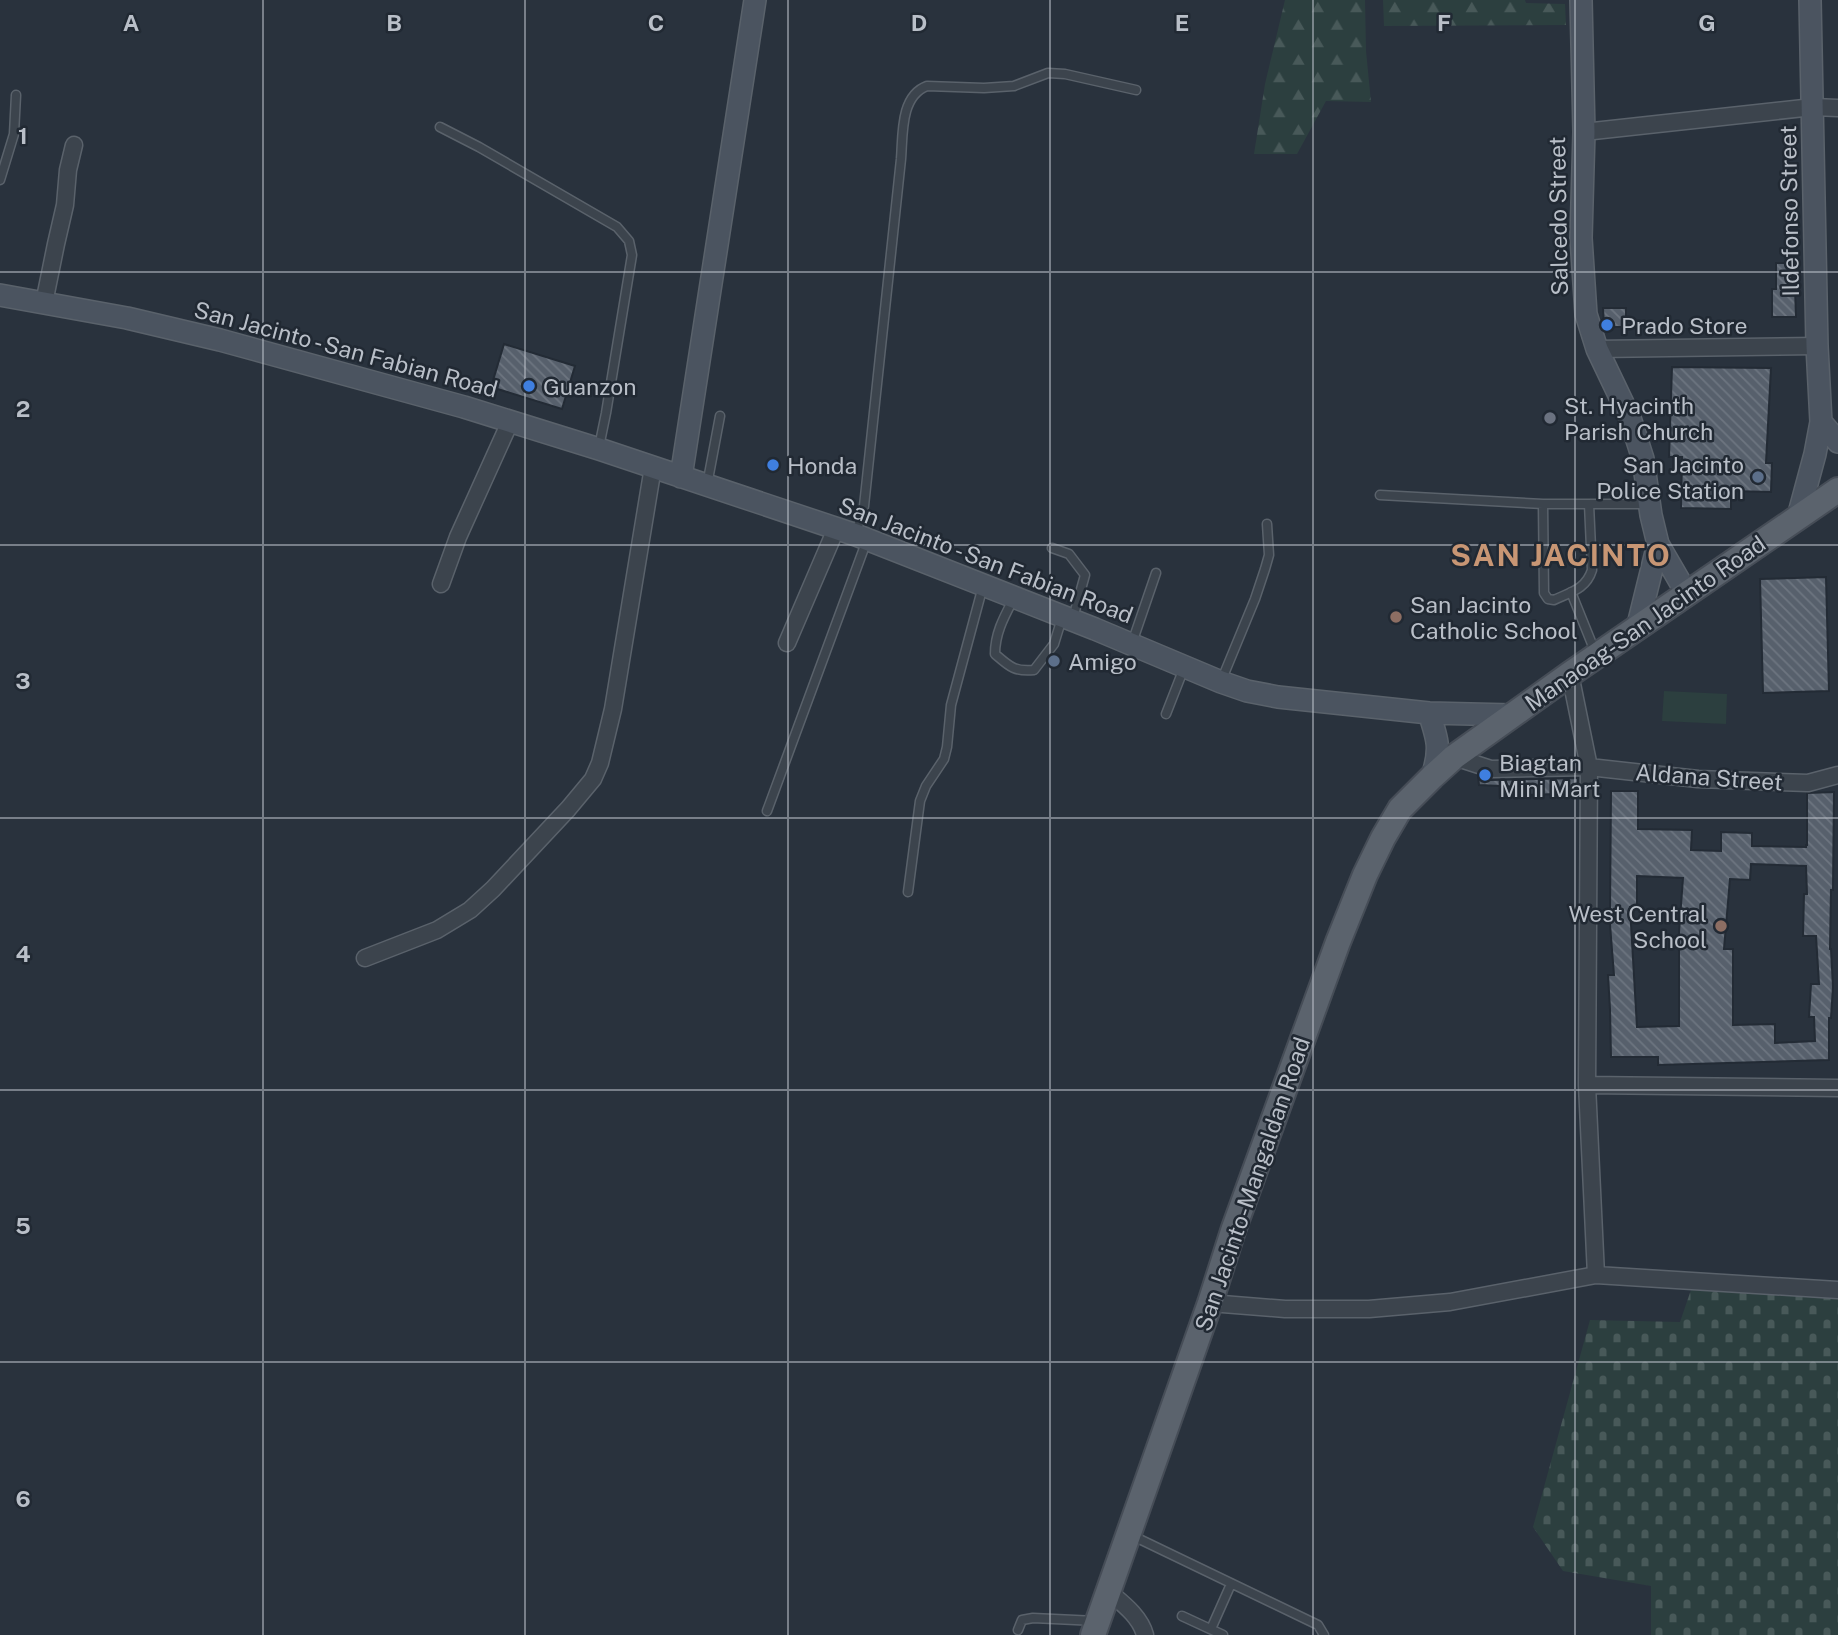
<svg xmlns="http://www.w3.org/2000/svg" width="1838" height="1635" viewBox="0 0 1838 1635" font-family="'Public Sans',sans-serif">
<defs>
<pattern id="forest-firs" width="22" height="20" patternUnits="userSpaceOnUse" patternTransform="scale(1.75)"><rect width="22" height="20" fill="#2c3f3f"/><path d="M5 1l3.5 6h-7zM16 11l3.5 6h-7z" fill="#485959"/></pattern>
<pattern id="cemetery-stones" width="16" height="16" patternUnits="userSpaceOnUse" patternTransform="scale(1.75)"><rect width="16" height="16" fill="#2c3f3f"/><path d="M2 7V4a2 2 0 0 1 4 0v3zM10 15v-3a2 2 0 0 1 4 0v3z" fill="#485959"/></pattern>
<pattern id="building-back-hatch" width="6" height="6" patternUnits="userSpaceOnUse" patternTransform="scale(1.75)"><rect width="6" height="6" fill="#57606c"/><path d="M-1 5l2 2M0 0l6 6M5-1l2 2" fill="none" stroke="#6d7580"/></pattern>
</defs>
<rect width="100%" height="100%" fill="#29323d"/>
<path fill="#2c3f3f" d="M1664 691 1727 694 1726 724 1662 721Z"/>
<path fill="url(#forest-firs)" d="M1285 0H1365L1366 51 1371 102 1326 101 1297 154H1254L1265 84Z
M1383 0H1525L1526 3 1565 4 1566 25 1384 26Z"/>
<path fill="url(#cemetery-stones)" d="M1693 1284 1838 1293V1635H1651V1586L1563 1571 1533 1527 1590 1320 1680 1322Z"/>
<path fill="url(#building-back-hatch)" stroke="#232b35" stroke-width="2" fill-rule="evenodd" d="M1776 263H1792V288H1795L1796 317H1772V289H1776Z
M1603 308H1626V327H1604Z
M504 344 575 366 562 409 491 387Z
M1672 367 1771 368 1766 463H1772L1771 492 1731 491V509L1681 508 1682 457H1669Z
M1826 577 1829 691 1763 693 1760 579Z
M1478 776 1491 780 1578 778V788L1559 789V794L1520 795V787L1479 785Z
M1611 791H1638V829L1692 830 1691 850 1721 851V832L1752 833V846L1806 847V845H1807V793L1834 792 1833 890H1831L1830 949H1831L1833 987 1831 1018H1829V1060L1658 1065V1057H1611L1610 1009 1608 975H1614L1609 912H1610ZM1751 864 1806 866 1807 894H1804L1803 936H1816L1819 984H1811L1809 1017H1814L1815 1041 1775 1043V1024L1733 1025V949H1724L1730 879 1750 880ZM1637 876 1683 878 1679 932V1026L1637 1027 1630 907 1637 906Z"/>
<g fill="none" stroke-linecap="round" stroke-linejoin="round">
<defs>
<path id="lane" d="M440 127 479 147 617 227 629 241 632 255 606 413 599 447
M0 180 14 134 16 95
M707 485 720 416
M1380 495 1543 504H1647
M1543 504 1544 593 1548 599 1554 600C1571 592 1586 589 1592 570L1589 504
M856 533 864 506 901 159C903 135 900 96 927 86L984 88 1014 86 1048 73 1065 74 1136 90
M1052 548 1069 554 1085 575 1073 618
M1571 592 1596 654
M1014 598C1004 617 995 633 995 654 1009 666 1014 672 1034 670L1054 644 1062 618
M1132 643 1156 573
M1222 679 1255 599 1265 569 1269 555 1267 524
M1166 714 1184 668
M767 811 867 540
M908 892 920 801 926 786 944 759 947 747 951 705 983 586
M1133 1536 1318 1625 1324 1635
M1182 1616 1223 1635
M1211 1629 1231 1584
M1018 1630 1022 1620 1033 1618 1096 1621"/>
<path id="street" d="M1584 132 1813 107 1838 108
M44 303 56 244 65 205 68 170 74 145
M1597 349 1817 346
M441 584 458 537 510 422
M787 643 836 529
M1454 757 1491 769 1589 767 1698 779 1808 783 1838 775
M365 958 437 930 470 910 493 889 568 809 593 779 600 763 613 709 653 467
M1587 1085 1838 1088
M1596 1275 1838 1290
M1210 1303 1285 1309H1369L1450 1302 1596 1275 1587 1085 1589 767 1570 674
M1108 1591C1122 1603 1140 1616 1145 1635"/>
<path id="secondary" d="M1581 0 1584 132 1581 238 1586 314 1597 349 1630 418 1643 459 1651 515 1658 544 1687 594
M0 295 127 318 220 340 464 407 599 449 856 535 1095 629 1221 682 1247 691 1278 697 1429 713 1512 715
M1821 422 1838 442
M681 477 755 0
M1798 517 1815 454 1821 422 1817 346 1810 0
M1637 629 1658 544
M1429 713C1438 740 1441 749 1432 777"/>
<path id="primary" d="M1093 1635 1210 1303 1234 1228 1338 942 1365 875 1383 838 1400 809 1432 777 1454 757 1570 674 1838 490"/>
</defs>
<use href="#lane" stroke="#5a626b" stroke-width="11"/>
<use href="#street" stroke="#5a626b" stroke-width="19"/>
<use href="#secondary" stroke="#5a626b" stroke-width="24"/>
<use href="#primary" stroke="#464d57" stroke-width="28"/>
<use href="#lane" stroke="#3c444d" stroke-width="8"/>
<use href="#street" stroke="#3c444d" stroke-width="16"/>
<use href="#secondary" stroke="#4b5460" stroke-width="21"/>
<use href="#primary" stroke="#5b636d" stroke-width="24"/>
</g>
<path fill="none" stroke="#b9bfc8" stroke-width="2" stroke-opacity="0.55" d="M263 0V1635M525 0V1635M788 0V1635M1050 0V1635M1313 0V1635M1575 0V1635M0 272H1838M0 545H1838M0 818H1838M0 1090H1838M0 1362H1838"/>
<g fill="#3f7fe0" stroke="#212933" stroke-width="2.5">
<circle cx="1607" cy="325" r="7"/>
<circle cx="529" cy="386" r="7"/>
<circle cx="773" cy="465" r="7"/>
<circle cx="1485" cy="775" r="7"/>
</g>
<circle fill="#6b7280" stroke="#212933" stroke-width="2.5" cx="1550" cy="418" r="7"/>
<g fill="#5c6f8a" stroke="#212933" stroke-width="2.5">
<circle cx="1758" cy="477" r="7"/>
<circle cx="1054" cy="661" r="7"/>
</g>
<g fill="#8d6e63" stroke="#212933" stroke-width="2.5">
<circle cx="1396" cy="617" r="7"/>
<circle cx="1721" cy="926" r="7"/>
</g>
<g text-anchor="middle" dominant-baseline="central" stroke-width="5" stroke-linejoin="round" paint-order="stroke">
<g font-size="23" fill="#b9bfc8" stroke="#212933">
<text transform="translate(1789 211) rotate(-91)">Ildefonso Street</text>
<text transform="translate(1558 216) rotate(-91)">Salcedo Street</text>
<text transform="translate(346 349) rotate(15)">San Jacinto - San Fabian Road</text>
<text transform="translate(986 560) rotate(21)">San Jacinto - San Fabian Road</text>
<text transform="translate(1645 623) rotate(-35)">Manaoag-San Jacinto Road</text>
<text transform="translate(1709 777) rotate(4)">Aldana Street</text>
<text transform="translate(1252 1184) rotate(-71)">San Jacinto-Mangaldan Road</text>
</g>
<g font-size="23" fill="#b9bfc8" stroke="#212933" text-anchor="start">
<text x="1621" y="325">Prado Store</text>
<text x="543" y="386">Guanzon</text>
<text x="1564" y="405">St. Hyacinth<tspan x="1564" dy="26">Parish Church</tspan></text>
<text x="1744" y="464" text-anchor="end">San Jacinto<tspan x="1744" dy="26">Police Station</tspan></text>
<text x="787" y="465">Honda</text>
<text x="1410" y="604">San Jacinto<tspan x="1410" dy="26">Catholic School</tspan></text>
<text x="1068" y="661">Amigo</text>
<text x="1499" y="762">Biagtan<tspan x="1499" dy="26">Mini Mart</tspan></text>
<text x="1707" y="913" text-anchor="end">West Central<tspan x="1707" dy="26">School</tspan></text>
</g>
<g font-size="30" font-weight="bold" letter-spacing="2" fill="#c89674" stroke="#212933">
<text x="1561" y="555">SAN JACINTO</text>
</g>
</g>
<g font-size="23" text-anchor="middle" font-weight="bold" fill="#b9bfc8" stroke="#212933" stroke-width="5" stroke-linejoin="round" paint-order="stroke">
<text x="131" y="31">A</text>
<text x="394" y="31">B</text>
<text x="656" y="31">C</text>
<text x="919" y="31">D</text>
<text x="1182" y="31">E</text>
<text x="1444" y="31">F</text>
<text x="1707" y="31">G</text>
<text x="23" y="144">1</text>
<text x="23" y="417">2</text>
<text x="23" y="689">3</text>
<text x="23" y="962">4</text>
<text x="23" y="1234">5</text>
<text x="23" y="1507">6</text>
</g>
</svg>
